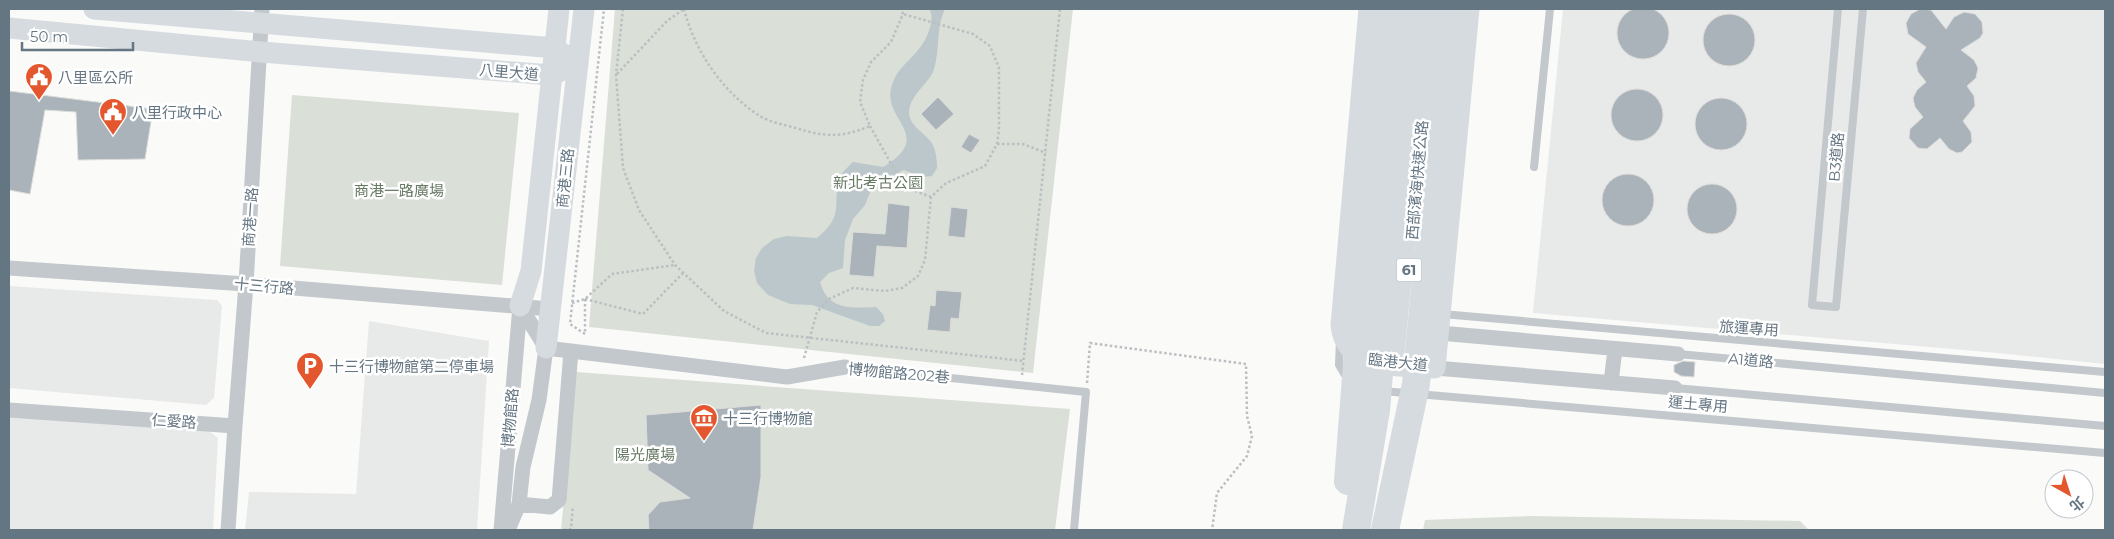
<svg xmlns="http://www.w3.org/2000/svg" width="2114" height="539" viewBox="0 0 2114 539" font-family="Montserrat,'Noto Sans TC',sans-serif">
<rect width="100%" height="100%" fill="#fafaf8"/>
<path fill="#e8e9e9" d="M1563 9H2105V364L1987 352 1533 313Z
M9 286 217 300 222 306 214 398 206 405 9 388Z
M369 321 489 341 477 530H245L249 492 356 494Z
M9 416 209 431 218 438 213 530H9Z"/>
<path fill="#dadfd7" d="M615 9H1073L1033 373 589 327Z
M292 95 519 113 502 285 280 266Z
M576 372 1070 409 1055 530H561Z
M1530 516 1800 521 1809 530H1423L1425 520Z"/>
<path fill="#bbc7cb" d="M929 9H945C936 27 940 50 934 69 930 83 910 94 909 112 909 126 924 132 931 142 936 149 937 160 937 168L932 176 921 177 904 170 873 185 865 205 853 219 845 240 843 268 829 273 820 282C828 311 852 308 876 307L883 314 885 321 879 326H870L812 305 790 304 768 295 757 283 754 271 756 258 762 248 774 239 787 236 817 238C846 214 831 206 840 177 842 172 849 166 853 162L883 167C937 135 880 120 892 85 899 61 925 55 931 23 932 17 932 14 929 9Z"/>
<path fill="#aab3b9" stroke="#dcdcda" d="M1617 33a26 26 0 1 1 52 0a26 26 0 1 1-52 0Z
M1920 9 1931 10 1946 29 1954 17 1964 12 1975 14 1982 22 1983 33 1980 38 1961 50 1974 60 1978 68 1976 78 1967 86 1974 96 1975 106 1963 121 1971 132 1972 142 1962 152 1957 153 1949 149 1940 138 1927 149 1918 148 1909 138 1910 129 1923 117 1915 107 1913 98 1917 90 1926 82 1918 72 1916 63 1926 47 1908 34 1906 23 1911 14Z
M1703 40a26 26 0 1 1 52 0a26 26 0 1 1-52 0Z
M1611 115a26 26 0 1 1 52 0a26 26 0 1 1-52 0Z
M9 91 153 109 145 159 78 160 76 112 45 110 30 194 9 190Z
M938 97 954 114 936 130 921 114Z
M1695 124a26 26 0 1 1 52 0a26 26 0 1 1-52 0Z
M969 134 980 140 971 153 961 147Z
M1602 200a26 26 0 1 1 52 0a26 26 0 1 1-52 0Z
M1687 209a25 25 0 1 1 50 0a25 25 0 1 1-50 0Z
M888 203 910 206 907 248 877 246 874 277 849 275 853 232 885 234Z
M951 207 968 209 965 238 948 236Z
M936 290 962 292 959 319 951 318 950 332 927 330 930 305 935 306Z
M1683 361 1695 362 1694 377 1681 376 1674 372V365Z
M761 405V477L753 530H649L648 515 660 502 690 498 648 470 646 415Z"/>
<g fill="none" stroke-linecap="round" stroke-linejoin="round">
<path stroke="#bbbfc2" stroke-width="2.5" stroke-dasharray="2.5 2.5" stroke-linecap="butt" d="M623 9 616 75 623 168 639 210 675 265 724 311 766 333 1024 361
M684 9C694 50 723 93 760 116 769 122 785 125 796 128 824 137 842 138 870 126L860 102 863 80 871 62 891 42 903 14 901 9
M617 74 667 21 684 9
M870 126 894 169 910 189 931 197
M997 144H1023L1046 153
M585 299V333
M585 299 643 314 683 273
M572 303 585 299 612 274 675 265
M585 334 570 324 604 9
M804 358 817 312 829 299 853 288 885 291 902 288 918 276 925 260 931 197 946 183 985 166 997 144 999 130V68L990 46 973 34 903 14
M1022 375 1060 9
M1087 383 1090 343 1246 364 1247 416 1252 436 1247 456 1217 493 1212 530
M564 530 571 529 573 506"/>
<path stroke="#c3c8cc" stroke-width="8" d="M1838 9 1812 305 1836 307 1863 9
M1534 167 1550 9
M1442 314 2105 372
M1340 340 1339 365 1348 380
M1678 354 2105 393
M845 367 1086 392 1074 530
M1675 388 2105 426
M1382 391 2105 453"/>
<path stroke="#c3c8cc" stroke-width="15" d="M9 268 246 284 550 309
M520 306 546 348
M1428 332 1678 354
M546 348 787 377 845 367
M1435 368 1675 388
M1611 383 1615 349
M9 410 235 426 228 530
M235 426 246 284 262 9
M519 504 550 507 559 500 571 351
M501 530 520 306
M508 530 519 504 523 467 539 400 546 348"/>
<path stroke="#d6dbdf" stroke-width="21" d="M94 9 555 48 578 64
M1369 9 1341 325C1346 371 1400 365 1435 368L1469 9
M9 28 261 52 551 75 578 64
M520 306 531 271 559 9
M546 348 584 9
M1393 364 1427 9"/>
<path stroke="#d6dbdf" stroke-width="28" d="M1348 481 1369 209 1388 9
M1356 530 1376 410 1409 9
M1385 530 1416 384 1451 9"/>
</g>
<defs>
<symbol id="civic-pin" viewBox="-11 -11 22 30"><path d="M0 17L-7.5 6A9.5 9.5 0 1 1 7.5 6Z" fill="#e4572e" stroke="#fff"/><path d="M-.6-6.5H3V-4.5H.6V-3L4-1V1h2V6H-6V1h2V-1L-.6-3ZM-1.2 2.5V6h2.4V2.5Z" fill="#fff"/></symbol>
<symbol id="parking-pin" viewBox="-11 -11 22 30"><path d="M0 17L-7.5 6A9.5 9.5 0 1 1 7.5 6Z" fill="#e4572e" stroke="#fff"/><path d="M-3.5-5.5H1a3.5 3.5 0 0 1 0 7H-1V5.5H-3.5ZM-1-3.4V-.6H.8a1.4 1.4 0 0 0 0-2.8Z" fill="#fff"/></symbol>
<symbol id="museum-pin" viewBox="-11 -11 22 30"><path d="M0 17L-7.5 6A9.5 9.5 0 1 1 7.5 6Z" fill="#e4572e" stroke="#fff"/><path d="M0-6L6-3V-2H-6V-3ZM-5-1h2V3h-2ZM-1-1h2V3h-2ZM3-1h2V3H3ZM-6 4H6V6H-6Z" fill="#fff"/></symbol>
</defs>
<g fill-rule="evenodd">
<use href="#civic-pin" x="23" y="61" width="32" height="43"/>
<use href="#civic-pin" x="97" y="96" width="32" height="43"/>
<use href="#parking-pin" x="294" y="350" width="32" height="43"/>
<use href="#museum-pin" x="688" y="402" width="32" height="43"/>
</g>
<g text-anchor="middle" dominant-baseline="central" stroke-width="5" stroke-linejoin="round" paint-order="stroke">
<rect fill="#fff" stroke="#939fa8" stroke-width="1" x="1396.5" y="258.5" width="25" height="23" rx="4"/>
<g font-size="14" font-weight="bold" fill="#657683">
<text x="1409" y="270">61</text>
</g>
<g font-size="15" fill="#657683" stroke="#fff">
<text transform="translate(509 72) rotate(5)">八里大道</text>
<text transform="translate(1836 157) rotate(-85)">B3道路</text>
<text transform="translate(565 178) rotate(-84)">商港三路</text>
<text transform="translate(1417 180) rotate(-85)">西部濱海快速公路</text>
<text transform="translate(250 217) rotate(-86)">商港一路</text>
<text transform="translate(264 286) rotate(5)">十三行路</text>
<text transform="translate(1749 328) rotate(4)">旅運專用</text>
<text transform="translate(1751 360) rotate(5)">A1道路</text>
<text transform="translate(1398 362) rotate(6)">臨港大道</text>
<text transform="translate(899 373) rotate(5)">博物館路202巷</text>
<text transform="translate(1698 404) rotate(5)">運土專用</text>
<text transform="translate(510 418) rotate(-85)">博物館路</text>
<text transform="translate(174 421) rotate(4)">仁愛路</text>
</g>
<g font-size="15" fill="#657683" stroke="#fff" text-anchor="start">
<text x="58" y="77">八里區公所</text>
<text x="132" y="112">八里行政中心</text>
<text x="329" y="366">十三行博物館第二停車場</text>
<text x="723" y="418">十三行博物館</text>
</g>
<g font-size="15" fill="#687a64" stroke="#fff">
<text x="878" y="182">新北考古公園</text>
<text x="399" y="190">商港一路廣場</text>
<text x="645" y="454">陽光廣場</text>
</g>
</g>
<rect width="2114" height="539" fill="none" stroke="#657683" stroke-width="20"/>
<g transform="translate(2069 494) rotate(141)"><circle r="24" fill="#ffffff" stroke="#c1c8cd"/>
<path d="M0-4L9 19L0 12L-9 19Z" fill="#e4572e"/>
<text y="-8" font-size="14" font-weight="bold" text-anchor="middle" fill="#657683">北</text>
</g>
<path d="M22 42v8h111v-8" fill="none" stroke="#657683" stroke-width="2.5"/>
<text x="30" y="42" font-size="15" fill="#657683" stroke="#ffffff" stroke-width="4" paint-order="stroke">50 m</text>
</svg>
